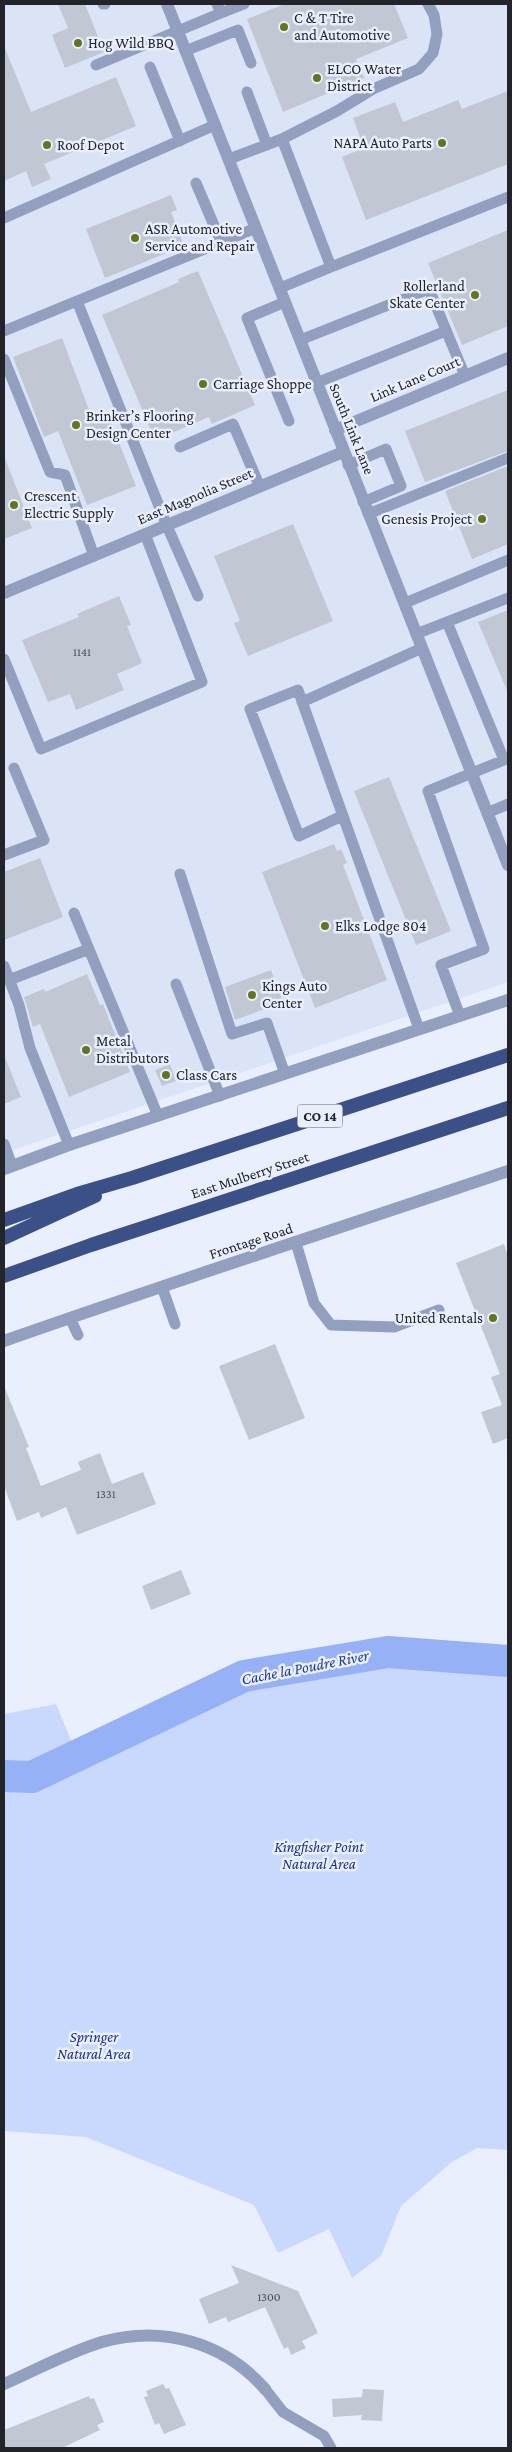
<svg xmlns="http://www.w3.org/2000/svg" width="512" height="2452" viewBox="0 0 512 2452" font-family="'Crimson Pro',serif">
<rect width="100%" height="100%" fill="#eaeffd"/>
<path fill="#dbe3f7" d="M4 4H508V982L4 1153Z"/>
<path fill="#c9d8fd" d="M388 1652 508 1661V2150L477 2148 452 2162 401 2206 381 2256 352 2278 329 2229 278 2253 254 2205 86 2137 4 2131V1714L56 1704 77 1755 244 1676Z"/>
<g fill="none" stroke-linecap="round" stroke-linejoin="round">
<path stroke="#97b1f7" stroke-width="32" d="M4 1776 32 1777 244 1676 388 1652 508 1661"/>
</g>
<path fill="#c2c7d4" d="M58 4H85L104 52 65 68 52 35 68 28Z
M285 4H394L408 38 356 59 364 78 283 112 247 19Z
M4 46 31 112 116 77 136 126 44 164 51 179 32 187 26 171 4 181Z
M508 91V164L366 220 342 157 364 148 353 118 395 102 403 122 458 100 462 109Z
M171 195 177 210 171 212 184 246 105 278 86 229Z
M508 230V326L462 345 428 263Z
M198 271 255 405 212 424 209 417 155 440 102 315 179 282 178 279Z
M62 338 92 418 107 412 136 486 87 505 58 431 44 437 13 357Z
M508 390V451L425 482 405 431Z
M4 456 32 528 4 539Z
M508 466V544L472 559 445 491Z
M293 524 333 621 248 656 234 623 240 621 214 556Z
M119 596 131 625 127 626 142 663 117 674 124 690 76 710 70 694 48 702 22 640 79 617 77 614Z
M508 610V693L478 622Z
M389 777 451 931 416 945 354 791Z
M334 844 337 851 341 849 347 863 343 865 387 980 315 1008 262 872Z
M40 858 63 917 4 940V872Z
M271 970 283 1002 235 1020 225 987Z
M87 974 100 1005 103 1004 130 1072 69 1097 40 1024 33 1027 24 997 44 989 45 992Z
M4 1055 21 1097 4 1104Z
M170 1064 176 1081 162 1086 155 1070Z
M504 1244 508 1256V1438L493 1444 481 1412 502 1405 491 1377 500 1374 456 1263Z
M275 1344 305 1418 249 1440 219 1366Z
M4 1386 29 1447 26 1448 41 1486 81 1470 78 1462 100 1453 112 1484 143 1472 156 1504 77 1535 66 1507 41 1518 39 1512 17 1521 4 1486Z
M181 1570 191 1594 151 1610 142 1586Z
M231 2265 298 2291 318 2333 302 2341 306 2348 291 2355 288 2347 284 2349 265 2307 228 2322 226 2317 209 2324 199 2299 239 2283Z
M163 2384 166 2389 169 2388 186 2425 164 2434 159 2423 155 2425 144 2397 148 2396 146 2391Z
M363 2389 384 2390 382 2421 361 2420 362 2415 333 2417 332 2399 362 2397Z
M89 2396 90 2399 94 2398 104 2422 97 2425 100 2430 62 2448H4V2430Z"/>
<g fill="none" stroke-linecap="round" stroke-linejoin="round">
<path stroke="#939fbe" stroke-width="11" d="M103 4H105
M221 13 244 4
M185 51 238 30 251 63
M96 65 221 13 217 4
M150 67 180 141
M247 92 267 145
M282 139 337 111 373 89 419 69 433 53 437 34 434 15 428 4
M229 159 282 139 331 267 280 288
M196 183 221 242
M4 218 215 125
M331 267 508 197
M285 302 247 318 289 421
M4 331 77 301
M300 340 429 289 465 376
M4 359 50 472 65 475 94 556
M316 383 446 331
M180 447 233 424 260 487
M348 465 386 449 401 486 363 502
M368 514 508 458
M198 596 167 526 77 301 256 228
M405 603 508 560
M447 622 504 760 508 758
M416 634 508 598
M4 659 41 749 202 682 145 534
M302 702 422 648
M487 813 508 804
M342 816 299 836 250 709 298 690 419 1029
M4 855 44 840 14 768
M180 874 232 1034 267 1023 285 1074
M74 913 158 1116
M4 966 19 1005 30 1048 69 1145
M9 980 89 949
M176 984 220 1096
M460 1016 441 965 484 949 428 791 504 760
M4 1144 12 1166
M296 1243 314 1303 331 1325 394 1327 439 1310
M162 1287 175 1324
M70 1318 78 1335
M265 2389 283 2412 324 2436 331 2448"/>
<path stroke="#939fbe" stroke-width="12" d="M167 4 508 865
M335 430 508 358
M4 593 343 452
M4 1169 69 1145 508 1000
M4 1341C171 1282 340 1228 508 1171
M4 2384C36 2370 69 2352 102 2342 162 2325 224 2342 265 2389"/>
<path stroke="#3c5088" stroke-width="14" d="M4 1220 77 1194 132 1178 508 1055
M4 1238 95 1196
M4 1276 91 1245 508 1108"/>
</g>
<g fill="#667420" stroke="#eaeffd" stroke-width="2">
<circle cx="284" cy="27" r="5"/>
<circle cx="78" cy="43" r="5"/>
<circle cx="317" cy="78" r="5"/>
<circle cx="442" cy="143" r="5"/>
<circle cx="47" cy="145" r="5"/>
<circle cx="135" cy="238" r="5"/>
<circle cx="475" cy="295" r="5"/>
<circle cx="203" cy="384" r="5"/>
<circle cx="76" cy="425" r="5"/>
<circle cx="14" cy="505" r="5"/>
<circle cx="482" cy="519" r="5"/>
<circle cx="325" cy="926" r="5"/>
<circle cx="252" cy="995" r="5"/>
<circle cx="86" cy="1050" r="5"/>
<circle cx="166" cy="1075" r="5"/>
<circle cx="493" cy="1318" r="5"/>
</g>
<g text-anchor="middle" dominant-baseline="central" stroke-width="5" stroke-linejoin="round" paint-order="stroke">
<g font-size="12" fill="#4a4d54">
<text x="82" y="652">1141</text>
<text x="106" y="1494">1331</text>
<text x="269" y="2297">1300</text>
</g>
<rect fill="#eaeffd" stroke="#5e6169" stroke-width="1" x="297.5" y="1104.5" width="45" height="23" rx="4"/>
<g font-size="14" font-weight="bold" fill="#222429">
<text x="320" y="1116">CO 14</text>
</g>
<g font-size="15" fill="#222429" stroke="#eaeffd" text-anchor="start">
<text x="294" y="18">C &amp; T Tire<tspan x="294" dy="17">and Automotive</tspan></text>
<text x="88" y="43">Hog Wild BBQ</text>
<text x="327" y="69">ELCO Water<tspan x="327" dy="17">District</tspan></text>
<text x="432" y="143" text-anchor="end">NAPA Auto Parts</text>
<text x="57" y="145">Roof Depot</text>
<text x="145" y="229">ASR Automotive<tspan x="145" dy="17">Service and Repair</tspan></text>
<text x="465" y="286" text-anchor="end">Rollerland<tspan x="465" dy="17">Skate Center</tspan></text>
<text x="213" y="384">Carriage Shoppe</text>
<text x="86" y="416">Brinker’s Flooring<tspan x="86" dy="17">Design Center</tspan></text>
<text x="24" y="496">Crescent<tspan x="24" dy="17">Electric Supply</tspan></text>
<text x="472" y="519" text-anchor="end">Genesis Project</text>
<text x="335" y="926">Elks Lodge 804</text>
<text x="262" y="986">Kings Auto<tspan x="262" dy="17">Center</tspan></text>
<text x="96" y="1041">Metal<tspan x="96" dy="17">Distributors</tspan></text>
<text x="176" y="1075">Class Cars</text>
<text x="483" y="1318" text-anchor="end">United Rentals</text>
</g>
<g font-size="15" fill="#222429" stroke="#eaeffd">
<text transform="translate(415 379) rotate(-23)">Link Lane Court</text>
<text transform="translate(352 429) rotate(68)">South Link Lane</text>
<text transform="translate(195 496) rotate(-23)">East Magnolia Street</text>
<text transform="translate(250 1175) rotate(-18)">East Mulberry Street</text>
<text transform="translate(251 1241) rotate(-18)">Frontage Road</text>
</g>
<g font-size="15" font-style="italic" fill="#1e3180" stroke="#eaeffd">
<text x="319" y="1847">Kingfisher Point<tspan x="319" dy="17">Natural Area</tspan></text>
<text x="94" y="2037">Springer<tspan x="94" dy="17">Natural Area</tspan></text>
</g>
<g font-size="16" font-style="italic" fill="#263b8b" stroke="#eaeffd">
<text transform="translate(305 1667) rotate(-11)">Cache la Poudre River</text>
</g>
</g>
<rect width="512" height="2452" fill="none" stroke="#222429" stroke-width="10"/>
</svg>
